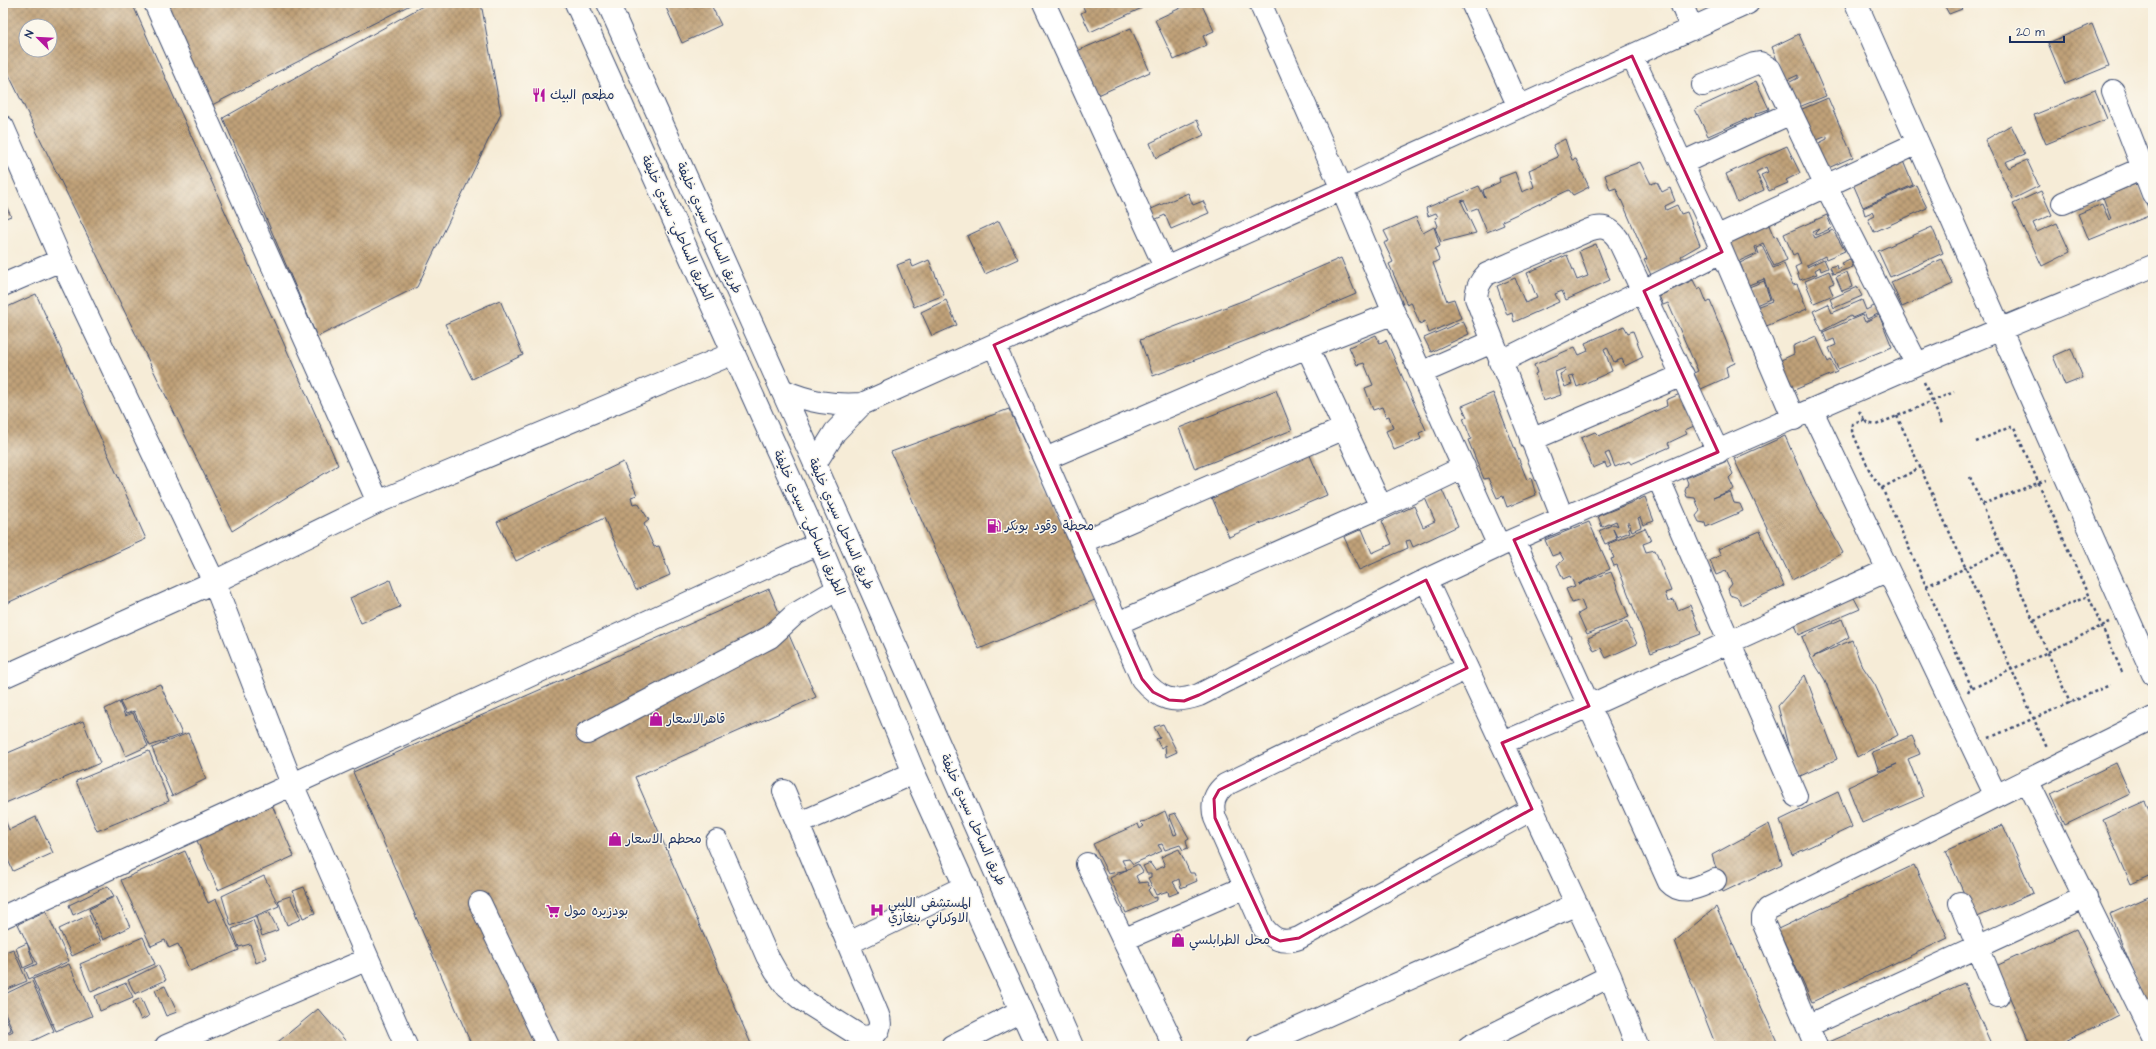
<svg xmlns="http://www.w3.org/2000/svg" width="2156" height="1049" viewBox="0 0 2156 1049" font-family="'Architects Daughter','Playpen Sans Arabic',sans-serif">
<defs>
<pattern id="building-cross-hatch" width="8" height="8" patternUnits="userSpaceOnUse"><rect width="8" height="8" fill="#c0a178"/><path d="M0 0l8 8M0 8l8-8" fill="none" stroke="#9b8466"/></pattern>
</defs>
<rect width="100%" height="100%" fill="#fbf7ec"/>
<filter id="ink" filterUnits="userSpaceOnUse"><feTurbulence type="fractalNoise" baseFrequency=".025" numOctaves="2"/><feDisplacementMap in="SourceGraphic" scale="8" xChannelSelector="R" yChannelSelector="G"/><feConvolveMatrix kernelMatrix="1 2 1 2 8 2 1 2 1" color-interpolation-filters="sRGB"/></filter>
<filter id="wash" filterUnits="userSpaceOnUse"><feTurbulence type="fractalNoise" baseFrequency=".012" numOctaves="4" result="noise"/><feDisplacementMap in="SourceGraphic" scale="16" xChannelSelector="R" yChannelSelector="G"/><feGaussianBlur stdDeviation="0.9" result="paint"/><feColorMatrix in="noise" values="0 0 0 0 0 0 0 0 0 0 0 0 0 0 0 0 0 1.4 0 .05"/><feComposite in="paint" operator="in"/></filter>
<g filter="url(#wash)">
<rect width="100%" height="100%" fill="#f6ecd7"/>
<g id="blocks">
<path fill="url(#building-cross-hatch)" fill-rule="evenodd" d="M3 3H132L338 465 232 531 3 63ZM26 26H50V50H26Z
M164 3H414L206 108Z
M428 3H481L501 114 417 287 317 337 223 118Z
M664 3H710L721 25 682 43Z
M1081 3H1140L1142 8 1090 32 1081 13 1085 11Z
M1191 3H1201L1214 31 1203 36 1207 45 1174 60 1155 20Z
M1943 3H1962L1958 5 1962 9 1949 14Z
M2092 24 2109 66 2065 84 2048 43Z
M1131 28 1150 72 1096 96 1077 51Z
M1799 34 1826 96 1799 107 1786 84 1798 78V75L1785 81 1772 47Z
M1756 81 1769 109 1755 114 1756 119 1749 123 1746 119 1708 136 1695 109Z
M2095 90 2107 119 2046 144 2034 115Z
M1828 98 1853 157 1826 169 1815 145 1827 139V136L1812 142 1800 110Z
M1197 120 1204 135 1156 158 1150 143Z
M2011 125 2025 154 2005 162 2009 168 2027 160 2039 186 2013 199 1985 140Z
M1565 139 1572 160 1576 159 1589 187 1573 195 1569 190 1502 221 1504 225 1487 232 1477 208 1469 211 1464 200 1461 201 1476 233 1441 242 1435 228 1438 226 1435 218 1438 217 1436 213 1428 216 1426 208 1479 186 1485 198 1483 190 1500 182 1499 178 1515 172 1522 192 1534 187 1529 170 1558 157 1553 145Z
M1787 146 1800 173 1786 180 1788 183 1769 191 1761 175 1768 172 1766 167 1756 172 1764 190 1737 202 1726 174Z
M1903 161 1913 185 1863 207 1853 184Z
M1640 162 1651 184 1657 182 1662 192 1670 188 1675 201 1665 206 1666 210 1677 205 1681 214 1687 212 1700 245 1681 256 1685 265 1678 263 1651 275 1644 260 1647 259 1616 188 1610 190 1605 175Z
M2138 183 2151 215 2089 240 2078 214 2102 204 2109 220 2111 219 2103 197Z
M1916 185 1927 208 1874 232 1868 219 1874 216 1872 212 1865 215 1863 208Z
M2041 191 2052 215 2033 223 2037 232 2057 223 2070 252 2042 266 2013 204Z
M1188 193 1193 205 1203 201 1209 213 1171 229 1165 215 1154 220 1149 210Z
M3 200 11 216 3 219Z
M1827 215 1832 228 1816 235 1815 233 1819 229 1812 232 1815 238 1833 230 1845 251 1826 259 1825 256 1807 265V267L1824 259 1828 268 1821 271 1820 267 1815 270 1817 274 1800 280 1795 267 1801 264 1797 253 1793 255 1784 234Z
M1416 217 1423 233 1434 227 1440 246 1435 249 1439 260 1433 263 1447 301 1454 299 1461 318 1429 333 1425 321 1420 324 1411 302 1407 305 1389 264 1393 262 1384 243 1389 241 1384 231Z
M999 221 1018 259 985 274 967 236Z
M1768 223 1774 237 1777 236 1787 260 1774 266 1763 243 1755 247 1757 253 1737 262 1727 242Z
M1932 227 1943 253 1890 277 1878 251Z
M1596 244 1610 280 1566 300 1562 291 1555 294 1559 302 1514 322 1512 313 1507 315 1497 286 1515 278 1525 303 1537 298 1527 273 1567 255 1577 280 1588 276 1579 251Z
M1762 246 1773 268 1784 264 1793 285 1797 284 1807 309 1764 327 1756 307 1772 301 1764 279 1746 286 1743 277 1745 276 1740 263 1759 254 1757 248Z
M1341 258 1356 294 1255 337 1153 376 1140 340 1242 301Z
M1850 259 1853 267 1833 274 1830 267 1836 265 1837 269 1843 266 1841 263Z
M1942 259 1953 284 1902 307 1891 282Z
M910 260 913 267 929 260 944 295 914 307 897 265Z
M1829 271 1834 283 1829 285 1833 295 1814 303 1805 281Z
M1847 272 1852 287 1842 291 1836 277Z
M1693 280 1698 290 1701 288 1707 303 1710 301 1735 363 1726 367 1728 377 1701 389 1694 373 1698 371 1668 303 1663 305 1659 296Z
M1764 281 1770 299 1756 305 1749 287Z
M1857 287 1862 296 1834 308 1830 299Z
M36 294 146 539 3 605V309Z
M500 300 523 355 472 379 445 324Z
M946 300 957 325 932 336 921 312Z
M1862 300 1866 310 1876 305 1880 313 1867 319 1864 313 1852 318 1851 316 1822 331 1813 311 1828 304 1832 313Z
M1862 315 1865 322 1879 315 1892 347 1838 369 1829 348 1836 345 1834 339 1827 342 1823 332Z
M1463 321 1469 334 1431 352 1424 338Z
M1624 326 1628 333 1633 331 1643 357 1625 366 1622 359 1614 362 1607 347 1604 349 1612 371 1577 387 1573 375 1569 376 1572 384 1565 387 1560 374 1566 371 1565 368 1555 372 1561 395 1543 401 1535 374 1537 373 1534 365 1575 347 1579 355 1588 351 1585 343Z
M1376 335 1380 343 1386 340 1426 430 1419 433 1421 439 1394 450 1386 431 1393 428 1389 416 1386 417 1382 407 1373 410 1365 388 1373 385 1364 363 1357 365 1349 347Z
M1816 336 1828 362 1831 360 1837 372 1792 391 1779 361 1794 354 1793 346Z
M2071 348 2083 378 2065 385 2053 356Z
M1276 390 1292 430 1195 469 1179 428Z
M1493 393 1527 480 1531 478 1536 495 1507 507 1503 496 1497 498 1488 478 1484 479 1468 440 1471 439 1463 418 1467 417 1462 406Z
M1680 394 1694 426 1685 430 1687 434 1668 443 1670 447 1631 464 1629 461 1615 467 1609 452 1605 454 1611 466 1607 468 1605 463 1593 468 1581 438 1595 432 1599 436 1667 406 1666 400Z
M1009 409 1097 599 979 649 891 452Z
M1785 436 1806 484 1843 553 1792 580 1734 459Z
M1309 453 1327 495 1229 537 1211 495Z
M1727 461 1733 474 1729 478 1734 489 1713 498 1730 492 1734 503 1740 504 1743 511 1706 527 1705 523 1699 522 1696 516 1700 511 1695 498 1687 497 1685 491 1688 483 1686 478Z
M623 462 637 495 631 497 633 504 638 503 649 520 644 524 654 547 659 546 670 575 636 590 604 518 516 561 497 522Z
M1442 490 1458 526 1413 547 1410 540 1406 541 1408 548 1359 570 1344 537 1362 529 1372 553 1392 544 1382 521 1414 506 1423 527 1435 521 1425 498Z
M1645 497 1654 521 1643 525 1640 517 1638 518 1641 527 1632 531 1629 523H1627L1630 532 1617 537 1613 529 1617 539 1605 544 1599 531 1614 524 1618 526 1616 521 1602 527 1598 516Z
M1589 522 1610 569 1578 584 1611 572 1629 617 1587 634 1578 614 1585 610 1581 600 1572 603 1566 589 1575 586 1570 576 1563 579 1557 565 1564 560 1560 553 1552 556 1545 540Z
M1645 528 1651 541 1643 544 1646 552 1655 550 1671 591 1665 593 1668 602 1674 600 1678 610 1690 605 1701 634 1651 653 1617 565 1614 566 1611 559 1614 558 1608 544Z
M1760 531 1784 586 1741 605 1738 598 1730 595 1728 589 1732 584 1726 571 1716 575 1710 560 1721 555 1718 549Z
M390 580 400 607 361 623 350 598Z
M769 589 816 697 635 777 752 1046H472L353 772Z
M1853 596 1860 609 1799 635 1794 622Z
M1842 619 1849 637 1813 657 1852 640 1861 664 1875 685 1898 735 1857 757 1825 680 1811 658 1802 637Z
M1627 621 1637 644 1606 658 1601 648 1594 651 1588 638Z
M1805 675 1837 759 1796 778 1778 706Z
M160 684 182 734 150 746 134 711 126 714 120 702Z
M119 702 125 716 133 713 148 746 126 756 105 709Z
M83 721 100 763 3 804V755Z
M1163 724 1177 752 1166 757 1165 745 1161 748 1156 739 1160 738 1154 727Z
M188 733 206 779 172 796 152 748Z
M1912 736 1920 754 1908 759 1923 797 1862 823 1848 787 1897 764 1879 771 1872 752Z
M149 751 169 801 97 831 76 781Z
M2116 763 2130 794 2065 825 2051 794Z
M1838 792 1852 827 1792 855 1780 820Z
M2145 801 2153 818V874L2131 884 2103 820Z
M272 805 294 856 218 890 195 836Z
M1165 811 1174 835 1177 834 1169 815 1175 813 1189 838 1186 840 1188 848 1183 850 1180 845 1165 850 1162 844 1158 845 1162 851 1133 864 1129 859 1122 860 1127 870 1108 874 1093 844 1138 824 1140 829 1144 826 1140 822 1146 821Z
M3 815 9 830 36 817 53 853 13 871 3 849Z
M1769 824 1782 864 1723 892 1712 855Z
M2003 825 2033 893 1975 918 1945 851Z
M1179 849 1190 873H1194L1197 881 1181 888 1179 879 1173 882 1179 892 1169 896 1168 891 1156 895 1148 878 1151 877V874H1147L1143 866 1150 863 1155 870 1165 866 1161 857Z
M185 851 208 903 216 899 239 950 190 971 178 944 169 948 165 940 151 946 121 880Z
M1138 864 1143 872 1136 876 1139 883 1147 882 1150 888 1148 890 1153 898 1157 897V900L1126 913 1110 878Z
M1914 865 1948 938 1812 1002 1778 929Z
M264 876 279 906 231 926 222 896Z
M108 886 114 896 73 915 69 905Z
M304 887 315 913 303 918 293 891Z
M2153 895V1005L2148 1007 2110 914Z
M116 896 130 927 103 940 89 909Z
M290 896 301 919 287 925 278 900Z
M1716 907 1779 1046H1716L1675 941Z
M46 911 69 961 29 979 25 969 37 964 18 924Z
M269 912 278 930 262 936 256 917Z
M89 915 101 942 72 956 59 929Z
M253 920 267 958 256 963 250 944 239 947 232 929Z
M2076 929 2118 1015 2058 1046H2031L1996 966Z
M143 937 155 964 91 992 80 964Z
M27 943 34 963 23 968 16 948Z
M13 949 27 981 3 991V953Z
M69 964 92 1016 56 1031 33 979Z
M158 965 166 980 135 994 128 980Z
M32 981 54 1031 22 1046H3V1036L13 1031 3 1008V995Z
M126 983 133 997 100 1011 95 996Z
M1964 983 1992 1046H1828L1827 1043Z
M165 986 177 1012 166 1016 155 990Z
M141 998 149 1016 141 1020 133 1002Z
M318 1009 350 1046H273Z
M3 1012 11 1030 3 1034Z"/>
</g>
</g>
<g filter="url(#ink)">
<use href="#blocks" fill-opacity="0" stroke="#3c4b70" stroke-width="1"/>
<g fill="none" stroke-linecap="round" stroke-linejoin="round">
<defs>
<path id="minor" d="M155 3 378 502
M1044 3 1165 267
M1260 3 1342 189 1394 313 1499 546
M1472 3 1519 107
M1681 3 1692 29
M1856 3 2153 674
M1632 56 1716 237 1794 419
M1703 85 1754 64 1760 63 1770 69 1826 186 1917 364
M2113 91 2153 194
M3 127 61 260 214 582 292 784 406 1046
M1682 163 1791 113
M2063 203 2143 168
M1716 237 1918 143
M3 285 61 260
M994 345 1142 679C1160 700 1173 704 1199 695L1426 580 1499 546 1917 364 2153 266
M1307 347 1381 507
M1500 362 1722 252
M1421 373 1492 342
M782 390C809 402 833 406 862 404
M1812 411 1996 796
M1531 440 1683 375
M1045 459 1307 347 1394 313
M815 464 835 432 862 404 1342 189 1404 159 1748 3
M1658 477 1796 796
M1563 519 1476 298C1477 287 1480 281 1487 274L1589 230C1601 225 1610 227 1618 239L1718 452
M1514 540 1669 882C1683 897 1700 886 1715 880
M1082 542 1345 428
M1426 580 1610 976 1637 1046
M1118 623 1381 507 1464 467
M1467 668 1225 785C1214 794 1211 804 1215 818L1263 927C1273 940 1283 944 1299 938L1532 809
M3 677 214 582 378 502 734 353
M587 733 770 637 794 615 838 589
M1502 743 1589 706 1888 570
M2027 780 2153 1036
M798 824 914 773
M717 841 767 956 776 972 787 987 801 999 860 1036C875 1039 884 1029 878 1015L784 791
M1087 864 1174 1046
M480 903 548 1046
M1960 903 1998 996
M3 917 819 543
M1123 940 1245 887
M849 943 966 886
M1807 1026 2086 897
M166 1046 368 959
M952 1046 1021 1011
M1258 1046 1577 904
M1470 1046 1610 976
M1816 1046 1763 922V917L1768 909 2153 718"/>
<path id="highway" d="M576 3 819 543 914 773 1037 1046
M608 3 846 533 1072 1046"/>
</defs>
<use href="#minor" stroke="#3c4b70" stroke-width="24"/>
<use href="#highway" stroke="#3c4b70" stroke-width="24"/>
<path stroke="#3c4b70" stroke-width="2.5" stroke-dasharray="3 3" stroke-linecap="butt" d="M1924 382 1942 424
M1859 411 1867 423 1876 425 1954 392
M1897 416 2047 748
M1865 420 1853 424 1852 431 1871 474 1882 488 1972 688
M1976 442 2010 427H2014L2122 672
M1970 477 2070 703
M1882 488 1921 467
M1983 504 2046 480
M1926 586 2003 551
M2034 620 2088 596
M1968 692 1969 690 2110 622
M1989 738 2110 685"/>
<use href="#minor" stroke="#fff" stroke-width="22"/>
<use href="#highway" stroke="#fff" stroke-width="22"/>
</g>
</g>
<path fill="none" stroke="#c2185b" stroke-width="3" stroke-linejoin="round" d="M1632 56 1722 252 1644 291 1718 452 1514 540 1589 706 1502 743 1532 809 1299 938 1280 941 1270 936 1215 818 1214 799 1219 790 1467 668 1426 580 1199 695 1184 701 1169 700 1153 692 1142 679 994 345Z"/>
<defs>
<symbol id="restaurant-bare" viewBox="-9 -9 18 18"><path d="M-5-6h1v4h1v-4h1v4h1v-4h1v5L-1.5 .5V6h-2V.5L-5-1ZM5-6V6H3V1.5H1.5Q1.5-4 5-6Z" fill="#b5179e" stroke="#fbf7ec" stroke-width="2.5" paint-order="stroke"/></symbol>
<symbol id="fuel-bare" viewBox="-9 -9 18 18"><path d="M-5.5-6h7V0h2V4h1.3V-2.5L3-4.5l.8-.8L6-3V5H2.5V1h-1V6h-7ZM-4.2-4.7v3.2H.2V-4.7Z" fill="#b5179e" stroke="#fbf7ec" stroke-width="2.5" paint-order="stroke"/></symbol>
<symbol id="shop-bare" viewBox="-9 -9 18 18"><path d="M-5-2.5h2.3a2.7 3.5 0 0 1 5.4 0H5L5.5 6h-11ZM-1.5-2.5h3a1.5 2.3 0 0 0-3 0Z" fill="#b5179e" stroke="#fbf7ec" stroke-width="2.5" paint-order="stroke"/></symbol>
<symbol id="hospital-bare" viewBox="-9 -9 18 18"><path d="M-5-5h3v3.5h4V-5h3V5h-3V1.5h-4V5h-3Z" fill="#b5179e" stroke="#fbf7ec" stroke-width="2.5" paint-order="stroke"/></symbol>
<symbol id="supermarket-bare" viewBox="-9 -9 18 18"><path d="M-6-5.5h2.5l.6 2H6L4.5 2H-2.5L-4.4-4H-6ZM-1.5 3.2a1.3 1.3 0 1 0 .1 0ZM3 3.2a1.3 1.3 0 1 0 .1 0Z" fill="#b5179e" stroke="#fbf7ec" stroke-width="2.5" paint-order="stroke"/></symbol>
</defs>
<g fill-rule="evenodd">
<use href="#restaurant-bare" x="529" y="85" width="20" height="20"/>
<use href="#fuel-bare" x="984" y="516" width="20" height="20"/>
<use href="#shop-bare" x="646" y="709" width="20" height="20"/>
<use href="#shop-bare" x="605" y="829" width="20" height="20"/>
<use href="#hospital-bare" x="867" y="900" width="20" height="20"/>
<use href="#supermarket-bare" x="543" y="901" width="20" height="20"/>
<use href="#shop-bare" x="1168" y="930" width="20" height="20"/>
</g>
<g text-anchor="middle" dominant-baseline="central" stroke-width="3" stroke-linejoin="round" paint-order="stroke">
<g font-size="13" fill="#1b2f5e" stroke="#fbf7ec" text-anchor="start">
<text x="550" y="95">مطعم البيك</text>
<text x="1005" y="526">محطة وقود بوبكر</text>
<text x="667" y="719">قاهرالاسعار</text>
<text x="626" y="839">محطم الاسعار</text>
<text x="888" y="903">المستشفى الليبي<tspan x="888" dy="15">الاوكراني بنغازي</tspan></text>
<text x="564" y="911">بودزيره مول</text>
<text x="1189" y="940">محل الطرابلسي</text>
</g>
<g font-size="13" fill="#1b2f5e" stroke="#fbf7ec">
<text transform="translate(677 228) rotate(66)">الطريق الساحلي- سيدي خليفة</text>
<text transform="translate(709 228) rotate(66)">طريق الساحل سيدي خليفة</text>
<text transform="translate(809 523) rotate(66)">الطريق الساحلي- سيدي خليفة</text>
<text transform="translate(841 524) rotate(66)">طريق الساحل سيدي خليفة</text>
<text transform="translate(973 820) rotate(66)">طريق الساحل سيدي خليفة</text>
</g>
</g>
<rect width="2156" height="1049" fill="none" stroke="#fbf7ec" stroke-width="16"/>
<g transform="translate(38 38) rotate(294)"><circle r="19" fill="#fbf7ec" stroke="#a1a7b3"/>
<path d="M0-3L7 15L0 10L-7 15Z" fill="#b5179e"/>
<text y="-6" font-size="11" font-weight="bold" text-anchor="middle" fill="#1b2f5e">N</text>
</g>
<path d="M2010 36v6h54v-6" fill="none" stroke="#1b2f5e" stroke-width="2"/>
<text x="2016" y="36" font-size="12" fill="#1b2f5e" stroke="#fbf7ec" stroke-width="3" paint-order="stroke">20 m</text>
</svg>
